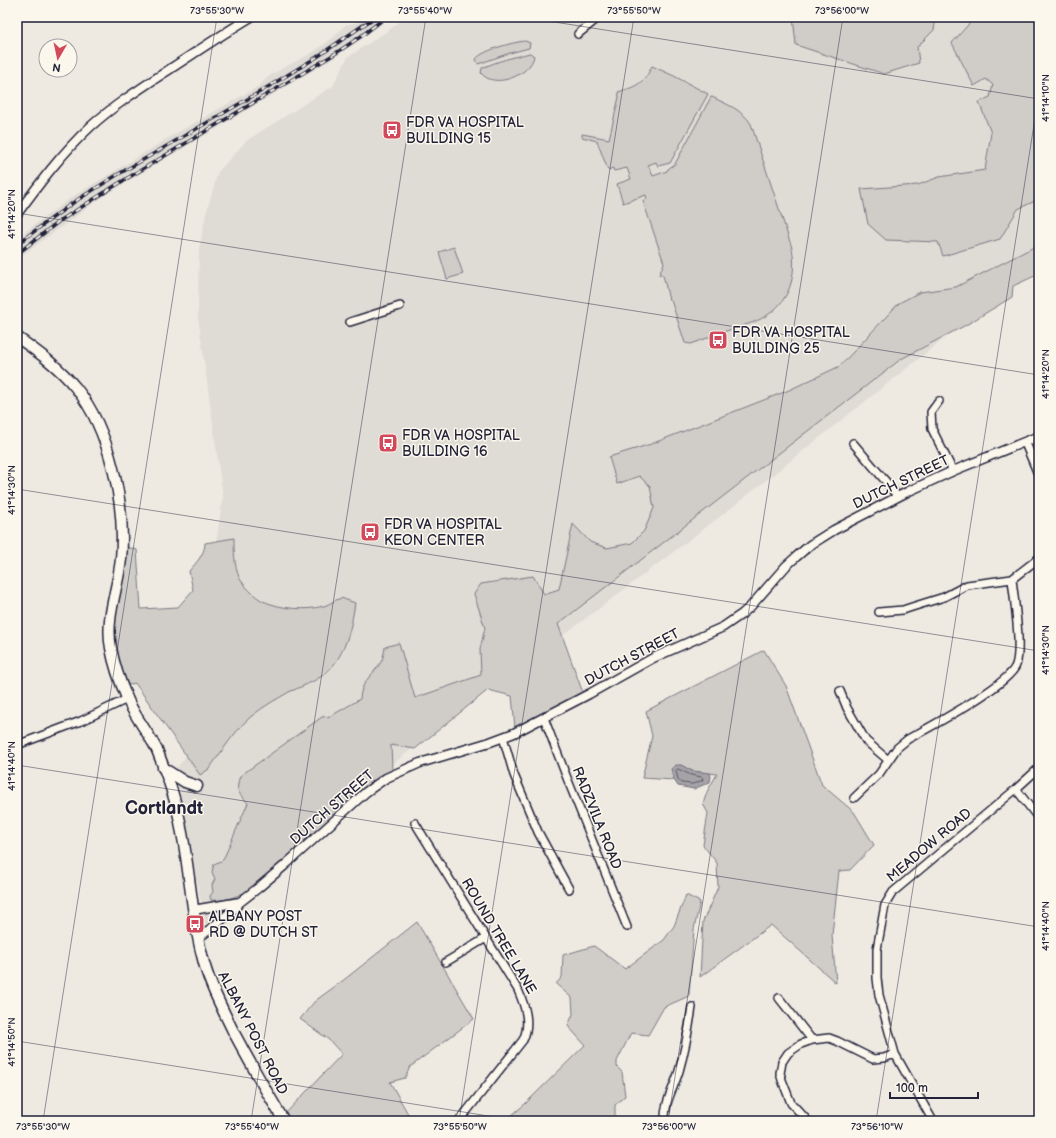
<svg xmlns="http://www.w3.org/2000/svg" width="1056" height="1138" viewBox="0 0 1056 1138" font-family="'Balsamiq Sans',sans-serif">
<rect width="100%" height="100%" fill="#eeeae2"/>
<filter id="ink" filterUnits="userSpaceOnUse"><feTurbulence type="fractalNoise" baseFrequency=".025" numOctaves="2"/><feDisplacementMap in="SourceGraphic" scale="8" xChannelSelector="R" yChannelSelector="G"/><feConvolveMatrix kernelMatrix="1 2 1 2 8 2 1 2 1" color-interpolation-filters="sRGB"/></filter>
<g filter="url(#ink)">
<path fill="#dfdbd5" d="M363 17H390L351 46 327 62 105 195 17 259V238L69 199 175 134 259 86 266 79 272 74 310 54 333 38 345 25 355 23Z
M405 17H1039V266L965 322 722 515 585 619 493 686 382 772 216 920 205 924 176 769 215 719 209 590 223 497 198 316 199 249 206 214 218 172 246 141 333 86 348 57 392 28Z"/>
<path fill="#d0cdc9" stroke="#797882" d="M793 17H936L934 30 917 47 919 63 884 74 796 45Z
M975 17H1039V199L1018 209 1000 239 943 256 938 242 886 240 868 224 861 189 918 185 939 177 985 170 991 133 979 102 990 97 993 85 986 79 974 86 952 43Z
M525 41 530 43 529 48 510 53 478 64 476 59C483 50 514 42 525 41Z
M530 53 534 56C531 75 494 90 481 73L482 68C498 61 513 57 530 53Z
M652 66 674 76 708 94 670 163 658 166 656 162 648 165 653 176 667 171 668 169 675 164 711 97H712C726 104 743 110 751 124L792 248C797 275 790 301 766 316 755 323 741 326 729 330 716 334 703 340 691 344L685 343 671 300H669L663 275H659L664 263 643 201 647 199 646 195 623 203 617 184 631 179 627 168 614 171 613 168 608 170 597 141 582 137V134L609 139 619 97 618 92C635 87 644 84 652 66Z
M1039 243V274L1013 286 1012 297 966 325 901 359 558 624 583 693 515 728 512 696 488 690 415 749 391 745 392 770 364 788 253 888C240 895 226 902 211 900L210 896 213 892 212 885 215 879 212 872 214 864 223 860 248 803C238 793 235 790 240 776L322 717 331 716 360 699C361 682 370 678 379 665 383 660 384 653 385 647L399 643 415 698 481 675 480 649 485 628 474 594 481 584 533 576 544 594 559 589 573 524 590 542 607 548 632 543 644 531 654 508 650 486 639 476 617 484 609 457 651 444 787 391 840 366 899 303 920 292 956 287 1032 248Z
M454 247 463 274 447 279 439 252Z
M234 538C234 550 234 565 239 577 242 584 256 598 263 601 281 609 305 611 324 606 330 604 335 600 341 598L355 603C351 629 345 659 322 676 312 683 300 687 289 692 277 699 264 706 253 715 238 726 220 754 209 769L200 775 135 683 128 685C125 678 121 670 119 662 110 623 120 585 127 547L137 550 141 609 178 607 193 590 189 571C196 563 205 554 205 543Z
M764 650 786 686 822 785 854 812 874 845 850 870 839 871 832 935 836 983 771 925 700 977 703 921 718 887 717 863 703 845 708 813 703 804 707 792 717 774 692 771 681 765 672 769 674 780 642 778 652 736 646 711Z
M686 895 700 902 694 929 689 996 664 1007 648 1035 631 1033 617 1061V1067L622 1072 625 1096 615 1105V1121H505L525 1104 585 1045 568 1026 573 1014 572 998 556 984 562 977 563 955 594 946 625 969 664 940 674 926Z
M417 922 474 1019 410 1067 405 1078 390 1082 412 1121H291L286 1113 342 1054 329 1040 300 1019 315 1001 345 979Z"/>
<path fill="#a6a3a7" stroke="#716f7c" d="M676 765H681L692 771 710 773 711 777 710 782 694 789 678 786 674 780 671 769Z"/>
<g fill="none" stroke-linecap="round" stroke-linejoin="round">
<path stroke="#575666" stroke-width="1" d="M678 769 691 775 702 777 703 780 693 784 681 783 678 779 676 771Z"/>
<defs>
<path id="minor" d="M578 34 599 17
M350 322 400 306
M939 401 931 412 932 429 953 471
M853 443 888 484 897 496
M879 612 903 610 912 607 944 597 967 585 1012 579 1039 558
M840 691 847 708 866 741 888 760
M544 718 567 778 627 927
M503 737 514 775 538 832 569 889
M17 745 81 721 127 699
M1016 789 1039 819
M854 798 879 774 897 748 908 739C930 727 1009 685 1016 665 1022 647 1014 599 1012 579
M415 823 518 990C525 1006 531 1023 523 1040L459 1121
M446 962 486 938
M779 998 812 1040
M806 1119 791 1103 782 1080 780 1073 781 1068 782 1062 788 1053 801 1044 812 1040 829 1038 837 1041 873 1059 884 1058 895 1054
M665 1121C664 1102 674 1088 679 1071 685 1050 689 1028 692 1007
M933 1121 895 1054 879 995 877 978V949L885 905 893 892 1016 789 1039 768"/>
<path id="tertiary" d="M17 214C39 184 62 153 90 127 112 107 138 90 164 73 193 54 221 35 251 17
M1025 442 1039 475
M193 910 240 902
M198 938 213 927 234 909 240 902 258 888 284 866 366 792 386 778 420 763 490 742 514 733 589 694 653 658 723 627 742 614 751 606 786 566 796 557 810 545 834 530 909 491 953 471 1039 436"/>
<path id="secondary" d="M17 337C38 352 59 367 76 388 110 430 126 505 121 559 118 589 105 618 111 648 114 665 120 682 127 698 134 716 148 732 157 750 161 760 165 771 169 782 174 797 179 813 181 828 190 870 191 913 202 955 208 982 221 1006 233 1031 249 1061 266 1091 284 1121
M163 768 185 782 197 786"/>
</defs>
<use href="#minor" stroke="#22223b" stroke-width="10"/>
<use href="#tertiary" stroke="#22223b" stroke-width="11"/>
<use href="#secondary" stroke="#22223b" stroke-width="13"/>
<use href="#minor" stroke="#fbf7ec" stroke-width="7"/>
<use href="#tertiary" stroke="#fbf7ec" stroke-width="8"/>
<use href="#secondary" stroke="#fbf7ec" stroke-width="10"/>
<defs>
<path id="rail" d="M17 244 74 202 117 175 258 93 317 57 375 17
M17 254 58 222 121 182 333 55 360 37 386 17"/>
</defs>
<use href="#rail" stroke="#22223b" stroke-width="3.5"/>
<use href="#rail" stroke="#fbf7ec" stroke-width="2" stroke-dasharray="6" stroke-linecap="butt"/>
</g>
</g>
<path fill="none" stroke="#22223b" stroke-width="1" stroke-opacity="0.45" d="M523 17 1039 99M17 213 1039 375M17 489 1039 651M17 765 1039 927M17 1041 520 1121M43 1121 217 17M251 1121 426 17M459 1121 634 17M668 1121 843 17M876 1121 1039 93"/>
<defs>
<symbol id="bus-square" viewBox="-11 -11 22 22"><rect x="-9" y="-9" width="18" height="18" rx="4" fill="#d1495b" stroke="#fbf7ec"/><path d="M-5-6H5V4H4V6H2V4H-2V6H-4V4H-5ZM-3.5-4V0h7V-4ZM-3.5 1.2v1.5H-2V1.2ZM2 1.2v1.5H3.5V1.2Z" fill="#fff"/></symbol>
</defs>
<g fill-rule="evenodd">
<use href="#bus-square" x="381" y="119" width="22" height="22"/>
<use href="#bus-square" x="707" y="329" width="22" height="22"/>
<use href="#bus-square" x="377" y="432" width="22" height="22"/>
<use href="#bus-square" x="359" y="521" width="22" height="22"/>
<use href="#bus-square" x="184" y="913" width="22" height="22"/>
</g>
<g text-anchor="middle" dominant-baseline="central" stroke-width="3" stroke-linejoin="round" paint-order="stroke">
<g font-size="14" fill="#22223b" stroke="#fbf7ec" text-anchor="start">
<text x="406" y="122">FDR VA HOSPITAL<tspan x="406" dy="16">BUILDING 15</tspan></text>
<text x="732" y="332">FDR VA HOSPITAL<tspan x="732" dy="16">BUILDING 25</tspan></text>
<text x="402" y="435">FDR VA HOSPITAL<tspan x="402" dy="16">BUILDING 16</tspan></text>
<text x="384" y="524">FDR VA HOSPITAL<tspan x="384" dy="16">KEON CENTER</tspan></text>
<text x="209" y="916">ALBANY POST<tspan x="209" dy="16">RD @ DUTCH ST</tspan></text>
</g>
<g font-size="14" fill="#22223b" stroke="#fbf7ec">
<text transform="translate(901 482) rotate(-26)">DUTCH STREET</text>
<text transform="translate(632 657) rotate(-28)">DUTCH STREET</text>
<text transform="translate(332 807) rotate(-41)">DUTCH STREET</text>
<text transform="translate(597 818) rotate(68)">RADZVILA ROAD</text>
<text transform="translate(929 845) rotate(-40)">MEADOW ROAD</text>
<text transform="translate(499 936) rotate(59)">ROUND TREE LANE</text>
<text transform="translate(253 1033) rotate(63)">ALBANY POST ROAD</text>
</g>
<g font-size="18" font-weight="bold" fill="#22223b" stroke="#fbf7ec">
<text x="164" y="808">Cortlandt</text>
</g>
</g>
<rect width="1056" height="1138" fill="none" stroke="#fbf7ec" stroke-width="44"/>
<g transform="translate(58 58) rotate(189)"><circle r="19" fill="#fbf7ec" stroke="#a4a2a5"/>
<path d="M0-3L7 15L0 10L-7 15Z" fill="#d1495b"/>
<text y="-6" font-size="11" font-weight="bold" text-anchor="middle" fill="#22223b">N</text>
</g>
<path d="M890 1092v6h88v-6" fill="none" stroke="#22223b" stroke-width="2"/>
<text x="896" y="1092" font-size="12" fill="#22223b" stroke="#fbf7ec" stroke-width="3" paint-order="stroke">100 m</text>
<rect x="22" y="22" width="1012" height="1094" fill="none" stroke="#22223b" stroke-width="1.5"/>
<g font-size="10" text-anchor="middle" fill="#22223b">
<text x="217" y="14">73°55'30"W</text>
<text x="425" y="14">73°55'40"W</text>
<text x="634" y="14">73°55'50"W</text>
<text x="842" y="14">73°56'00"W</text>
<text transform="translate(1045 98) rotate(-90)" y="4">41°14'10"N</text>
<text transform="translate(11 214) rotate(-90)" y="4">41°14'20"N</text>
<text transform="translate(1045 374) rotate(-90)" y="4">41°14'20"N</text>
<text transform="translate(11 490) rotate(-90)" y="4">41°14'30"N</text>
<text transform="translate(1045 650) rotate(-90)" y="4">41°14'30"N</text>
<text transform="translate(11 766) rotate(-90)" y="4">41°14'40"N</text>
<text transform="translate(1045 926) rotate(-90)" y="4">41°14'40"N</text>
<text transform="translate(11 1042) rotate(-90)" y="4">41°14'50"N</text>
<text x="43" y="1130">73°55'30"W</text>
<text x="252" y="1130">73°55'40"W</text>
<text x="460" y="1130">73°55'50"W</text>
<text x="669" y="1130">73°56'00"W</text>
<text x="877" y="1130">73°56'10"W</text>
</g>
</svg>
